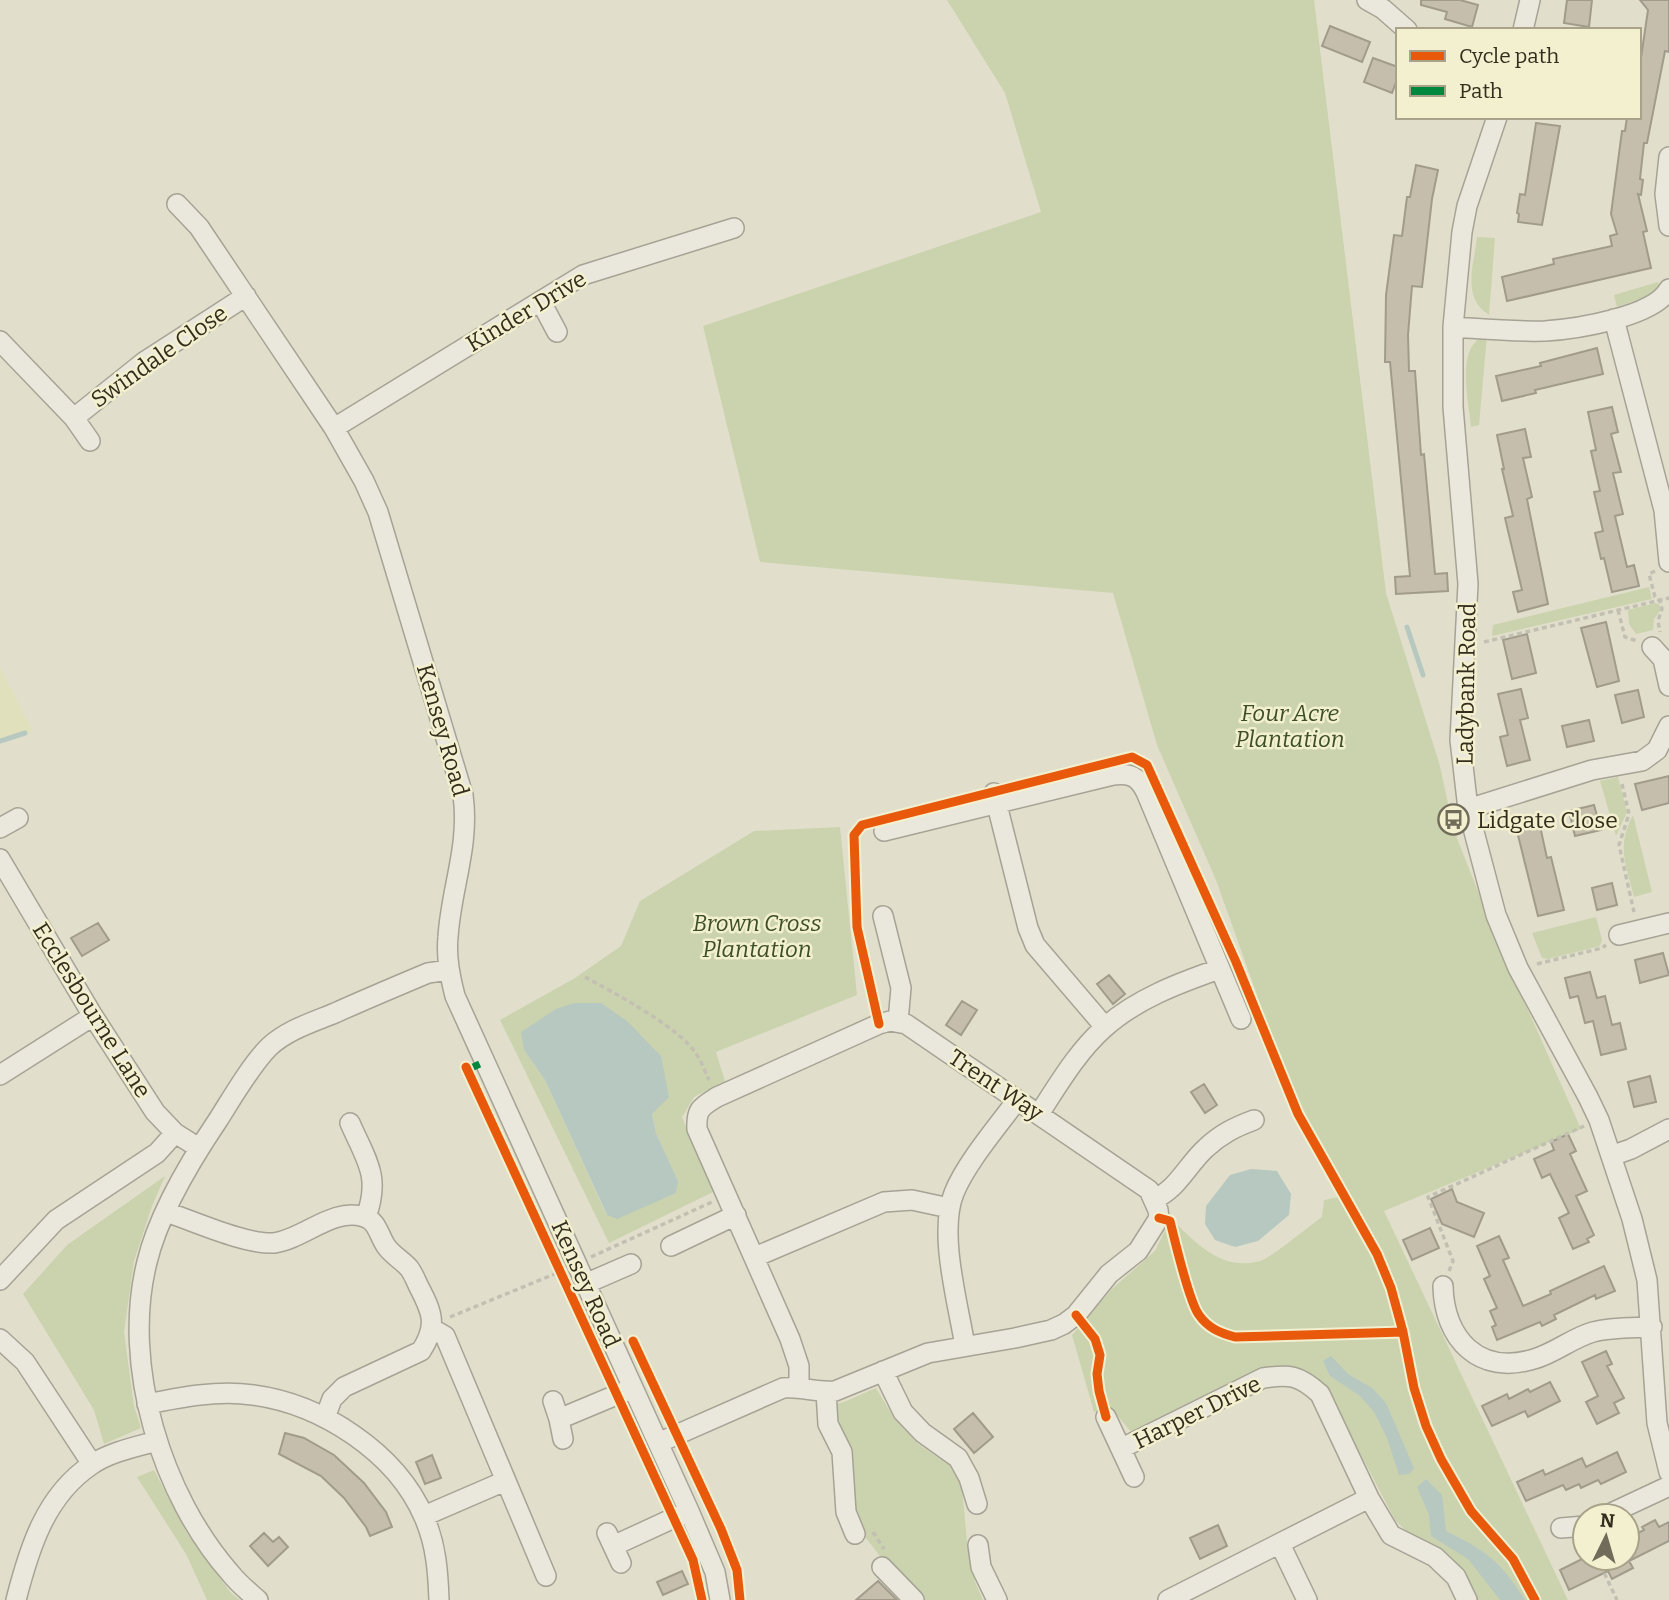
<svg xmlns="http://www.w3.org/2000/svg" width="1669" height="1600" viewBox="0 0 1669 1600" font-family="Bitter,serif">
<rect width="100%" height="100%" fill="#e1dfcb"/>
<path fill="#e0e0bc" d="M0 667 33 732 0 740Z"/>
<path fill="#cbd3ae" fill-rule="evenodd" d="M947 0H1314L1386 593 1440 766 1453 828 1502 952 1581 1129 1384 1211 1568 1600H1476L1395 1520 1323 1382 1291 1367 1263 1372 1132 1433 1109 1406 1094 1412 1072 1335 1112 1289 1155 1251 1171 1218C1194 1242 1222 1272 1260 1261 1271 1258 1309 1226 1322 1217L1324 1200 1343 1196 1278 1054 1216 880 1157 745 1113 593 760 562 703 326 1041 212 1005 93Z
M1477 237 1495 238 1489 315C1461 297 1474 265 1477 237Z
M1658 282 1660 288 1648 296 1617 307 1614 295Z
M1487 335 1479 425 1471 427C1469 402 1454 344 1487 335Z
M1649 587 1652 599 1492 636 1493 625Z
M1656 603 1660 605V611L1654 619 1653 630 1636 634 1629 624 1628 610Z
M1618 777 1627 812 1616 836 1600 781Z
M1633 815 1652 892 1634 897C1626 863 1616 848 1633 815Z
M840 827 857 995 716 1052 725 1081 694 1097 682 1117 713 1192 609 1243 500 1020 575 978 621 946 640 901 754 831ZM556 1009 652 1114 656 1133 678 1181 606 1214 545 1080 524 1050 542 1020Z
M1596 917 1602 940 1600 946 1548 959 1542 958 1532 933Z
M165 1176 152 1206 134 1261 124 1332 134 1406 141 1428 104 1444 94 1410 23 1294 67 1245Z
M876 1388 894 1418 918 1444 949 1465 962 1487 967 1542 975 1582 983 1600H923L890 1569 858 1528 829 1406 844 1402Z
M154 1470 187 1533 231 1593 240 1600H207L186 1554 137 1477Z"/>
<path fill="#b6c8c0" d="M574 1003H601L627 1021 661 1056 669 1097 652 1114 656 1133 678 1181 676 1193 617 1219 607 1215 545 1080 524 1050 521 1032 556 1009Z
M1251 1169 1277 1171 1291 1194 1289 1215 1258 1241 1235 1247 1215 1240 1205 1224 1206 1206 1230 1175Z
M1331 1356 1348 1374 1372 1388 1386 1403 1414 1468 1409 1474 1399 1475 1387 1438 1374 1412 1360 1396 1330 1376 1323 1361Z
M1426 1479 1442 1495 1446 1531C1488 1552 1500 1561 1525 1600H1500L1468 1559 1431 1536 1429 1515 1417 1487Z"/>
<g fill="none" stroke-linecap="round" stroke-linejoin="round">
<path stroke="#b6c8c0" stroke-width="5" d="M1407 627 1423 675
M0 741 25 733"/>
</g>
<path fill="#c5beac" stroke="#a19b8b" stroke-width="2" d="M1421 0H1460L1478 5 1472 27 1445 19 1447 12 1421 5Z
M1567 0H1592L1589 27 1564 23Z
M1640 0H1669V52L1665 51 1647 143H1644L1640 179 1643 180 1641 195 1638 194 1647 231 1643 232 1651 268 1507 301 1502 277 1554 264 1553 259 1612 246 1610 236 1617 234 1611 214 1622 131H1625L1627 117H1639V58H1641L1648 10Z
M1330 26 1370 42 1362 62 1322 46Z
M1373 58 1398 67V77L1392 93 1364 82Z
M1536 123 1560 126 1542 225 1518 222 1519 214 1517 213 1520 194 1525 195Z
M1416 165 1438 170 1432 199 1422 287 1412 286 1408 335 1409 371H1415L1421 455 1424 454 1435 574 1447 573 1448 591 1396 594 1395 577 1410 576 1390 362H1385L1386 295 1394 235 1402 236 1407 197H1410Z
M1597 348 1603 374 1535 390 1536 393 1502 401 1496 376 1541 366 1540 363Z
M1612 407 1618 432 1611 434 1621 472 1613 473 1623 514 1615 516 1627 567 1634 565 1639 586 1612 592 1604 558 1601 559 1595 533 1603 531 1594 492 1600 491 1591 451 1596 450 1588 412Z
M1525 429 1531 457 1523 458 1532 497 1527 499 1548 604 1518 612 1513 592 1522 590 1505 518 1513 516 1502 469H1504L1497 435Z
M1606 622 1619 681 1597 687 1581 628Z
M1527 634 1536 673 1512 679 1503 640Z
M1521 689 1528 718 1520 720 1530 760 1507 766 1500 737 1508 735 1498 694Z
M1638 690 1644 717 1622 723 1615 695Z
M1589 720 1594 741 1567 747 1562 726Z
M1669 776V803L1642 810 1635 784Z
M1594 805 1601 830 1575 836 1569 811Z
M1538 817 1547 858 1551 857 1564 910 1538 916 1515 823Z
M1612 883 1617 905 1597 910 1592 888Z
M98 923 109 940 82 956 71 938Z
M1663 953 1669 975 1640 983 1635 960Z
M1590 972 1597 998 1605 996 1612 1025 1620 1023 1626 1049 1601 1055 1593 1021 1585 1023 1578 996 1570 998 1565 978Z
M1109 975 1125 994 1113 1004 1097 984Z
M962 1001 977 1010 961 1035 946 1025Z
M1650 1076 1656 1102 1634 1107 1628 1082Z
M1204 1084 1217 1105 1205 1113 1191 1092Z
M1568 1134 1576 1151 1570 1154 1587 1191 1576 1196 1594 1235 1587 1239 1589 1242 1573 1249 1559 1218 1569 1213 1550 1174 1542 1178 1534 1159 1554 1150 1551 1142Z
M1452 1189 1457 1202 1484 1213 1474 1237 1442 1224 1431 1199Z
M1430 1228 1439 1248 1412 1260 1403 1240Z
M1499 1236 1509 1258 1503 1260 1523 1306 1551 1294 1550 1291 1604 1266 1615 1291 1596 1299 1595 1295 1554 1315 1556 1319 1542 1326 1540 1322 1497 1340 1492 1327 1496 1325 1490 1311 1497 1308 1484 1279 1490 1276 1477 1246Z
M1606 1351 1612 1364 1607 1366 1624 1398 1614 1403 1619 1413 1597 1424 1586 1402 1598 1396 1582 1362Z
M1550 1382 1560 1401 1528 1417 1525 1411 1492 1426 1482 1406 1507 1394 1509 1399 1528 1389 1530 1392Z
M973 1413 993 1437 974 1453 954 1429Z
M285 1433 304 1438 334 1455 364 1483 386 1512 392 1527 370 1536 366 1527 344 1498 321 1476 279 1454Z
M1617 1452 1626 1472 1601 1484 1598 1480 1581 1488 1579 1484 1566 1490 1563 1485 1526 1501 1517 1482 1543 1470 1545 1475 1582 1458 1586 1467Z
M432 1455 441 1478 425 1484 416 1462Z
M1655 1520 1659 1527 1669 1522V1541L1629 1561 1633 1568 1612 1579 1608 1571 1569 1590 1560 1570 1584 1558H1627V1539L1644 1530 1642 1527Z
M1218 1525 1227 1546 1200 1559 1190 1538Z
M264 1533 273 1542 279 1537 288 1547 268 1566 250 1546Z
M682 1571 688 1584 663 1595 657 1582Z
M878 1581 897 1600H856Z"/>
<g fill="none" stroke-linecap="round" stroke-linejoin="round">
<defs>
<path id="minor" d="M1367 0 1383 9 1407 30
M1523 30 1530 0
M1497 117 1467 206 1462 232 1453 327V407L1468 584 1460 740 1468 809 1496 915 1518 968 1588 1097 1599 1120 1632 1219 1647 1280 1657 1423 1669 1472
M1669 157 1665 194 1669 226
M177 204 199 227 334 428 364 481 378 512 463 795C470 846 451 888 448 937 446 957 450 976 455 996L689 1511 715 1572 720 1600
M541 302 557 332
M1614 319 1664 510 1669 562
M1453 327C1484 329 1514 332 1545 331 1576 329 1654 317 1669 289
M0 341 74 418 90 441
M74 418 144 362 246 296
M334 428 583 275 734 228
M1652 647 1663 659 1669 686
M994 793 1028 928 1035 945 1105 1027
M1468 809 1592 770 1642 761 1657 750 1669 726
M0 828 18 818
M884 831 1113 775C1130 773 1138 776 1146 792L1241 1019
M0 859 93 1016 155 1112 175 1133 199 1148
M883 916 901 988 898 1021
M1619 935 1669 923
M0 1075 93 1016
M1039 1114C1058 1085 1077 1052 1104 1028 1136 999 1179 983 1219 969
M350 1123C366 1160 381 1176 366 1217
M1611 1156 1631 1149 1669 1129
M1154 1199C1177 1190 1188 1164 1206 1148 1221 1134 1235 1127 1254 1120
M166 1212C194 1221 246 1245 274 1243 304 1239 333 1207 364 1217 377 1220 379 1236 386 1246 392 1255 402 1260 409 1268 413 1273 416 1281 419 1287 432 1312 438 1325 421 1351L344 1387 332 1399 325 1418
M671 1246 736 1215
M755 1257 884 1202 912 1200 949 1208
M0 1280 56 1220 157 1153 175 1133
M585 1284 631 1264
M1443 1286C1444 1339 1479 1376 1534 1359 1555 1353 1572 1338 1593 1332 1612 1327 1632 1328 1652 1327
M431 1328 445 1336 546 1576
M0 1339 25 1362 92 1464
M965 1346C958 1303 938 1233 954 1193 966 1163 998 1126 1017 1100
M883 1371 903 1412 923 1433 958 1458 969 1478 977 1504
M826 1392 828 1424 842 1452 846 1512 855 1534
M553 1401 559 1419 563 1439
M147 1404C182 1397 217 1390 253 1395 321 1404 396 1452 424 1517 436 1544 438 1571 439 1600
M1106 1417 1134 1477
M559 1419 633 1388
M658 1443 783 1388C801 1386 817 1393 835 1391L928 1353 1015 1338 1051 1330 1064 1324 1076 1315 1109 1274 1138 1251 1159 1218 1158 1210 1149 1190 906 1024 890 1021 879 1024 717 1097C701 1107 696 1109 697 1129L790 1339 799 1366V1386
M1122 1448 1263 1378C1290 1374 1299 1375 1320 1394L1369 1498 1391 1535 1435 1557 1456 1577 1467 1600
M424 1516 505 1481
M1605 1516 1669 1486
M1561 1528 1585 1526
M607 1533 621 1563
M1280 1544 1307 1600
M978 1545 981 1567 997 1600
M613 1546 689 1511
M882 1567 914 1600
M16 1600C29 1549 45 1496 91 1465 110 1452 135 1447 157 1441
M258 1600C249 1592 239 1584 231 1574 162 1496 121 1365 147 1262 158 1216 191 1160 218 1120 232 1098 251 1065 269 1047 287 1030 313 1022 335 1013 366 999 397 986 428 973L449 970
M1168 1600 1369 1498"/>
</defs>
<use href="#minor" stroke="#a6a395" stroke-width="22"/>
<path stroke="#c2c0b3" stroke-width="3.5" stroke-dasharray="5 3.5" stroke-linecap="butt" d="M1655 571 1649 574 1655 597 1660 601 1662 609 1658 621 1660 632
M1618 610 1625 637 1637 641
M1484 642 1669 598
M1622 784 1629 814 1619 845 1634 912
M1537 964 1602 948 1606 945
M585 977C614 993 681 1028 697 1055 702 1062 705 1072 709 1080
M591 1257 712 1202
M1449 1271 1453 1261 1428 1197 1584 1126
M450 1317 562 1271
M873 1532 884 1549
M1597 1558 1617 1600"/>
<use href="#minor" stroke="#eae8dc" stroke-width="19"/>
<path stroke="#00873e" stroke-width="7" stroke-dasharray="14 7" stroke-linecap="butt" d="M467 1070 484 1062"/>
<defs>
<path id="cycleway" d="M879 1024 857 927 854 835 862 825 1132 757 1147 765 1236 962 1298 1114 1377 1254 1391 1288 1403 1332 1414 1388 1426 1426 1441 1459 1471 1511 1513 1559 1535 1600
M466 1067 693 1560 702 1600
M1159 1218 1170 1221C1175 1241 1189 1302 1199 1315 1208 1328 1220 1333 1235 1337L1403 1332
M1076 1315 1095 1339 1100 1355 1097 1374 1099 1391 1106 1417
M633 1341 721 1529 737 1570 740 1600"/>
</defs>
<use href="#cycleway" stroke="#f3f0d0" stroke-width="13"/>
<use href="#cycleway" stroke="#e8590c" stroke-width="9"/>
</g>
<defs>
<symbol id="bus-ring" viewBox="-11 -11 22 22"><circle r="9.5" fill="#f3f0d0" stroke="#716b5a" stroke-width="1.5"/><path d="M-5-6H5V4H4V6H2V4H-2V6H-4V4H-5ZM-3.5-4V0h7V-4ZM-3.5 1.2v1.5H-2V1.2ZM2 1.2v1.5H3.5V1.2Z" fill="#716b5a"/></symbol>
</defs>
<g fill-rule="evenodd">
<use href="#bus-ring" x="1436" y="802" width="35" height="35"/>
</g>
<g text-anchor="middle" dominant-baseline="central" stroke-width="5" stroke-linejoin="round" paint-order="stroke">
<g font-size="23" fill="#342d1d" stroke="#f3f0d0">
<text transform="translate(526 311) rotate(-31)">Kinder Drive</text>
<text transform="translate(159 356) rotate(-35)">Swindale Close</text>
<text transform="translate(1466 684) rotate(-89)">Ladybank Road</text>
<text transform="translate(443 730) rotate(74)">Kensey Road</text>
<text transform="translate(92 1010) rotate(58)">Ecclesbourne Lane</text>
<text transform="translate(996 1085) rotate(34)">Trent Way</text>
<text transform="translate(586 1284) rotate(66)">Kensey Road</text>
<text transform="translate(1197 1412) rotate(-26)">Harper Drive</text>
</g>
<g font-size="23" font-style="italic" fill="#3d5025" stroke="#f3f0d0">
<text x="1290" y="713">Four Acre<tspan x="1290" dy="26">Plantation</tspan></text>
<text x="757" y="923">Brown Cross<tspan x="757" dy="26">Plantation</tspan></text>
</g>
<g font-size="23" fill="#342d1d" stroke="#f3f0d0" text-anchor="start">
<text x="1477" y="820">Lidgate Close</text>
</g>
</g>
<rect x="1396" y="28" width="245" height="91" fill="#f3f0d0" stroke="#a7a288" stroke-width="2"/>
<rect x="1410" y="51" width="35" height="10" fill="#e8590c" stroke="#a7a288" stroke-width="2"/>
<text x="1459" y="63" font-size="21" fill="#342d1d">Cycle path</text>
<rect x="1410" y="86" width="35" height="10" fill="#00873e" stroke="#a7a288" stroke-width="2"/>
<text x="1459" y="98" font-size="21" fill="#342d1d">Path</text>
<g transform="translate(1606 1537) rotate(5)"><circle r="33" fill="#f3f0d0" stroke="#a7a288" stroke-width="2"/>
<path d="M0-5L12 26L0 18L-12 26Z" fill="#716b5a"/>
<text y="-10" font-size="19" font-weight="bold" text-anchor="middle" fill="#342d1d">N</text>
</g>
</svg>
